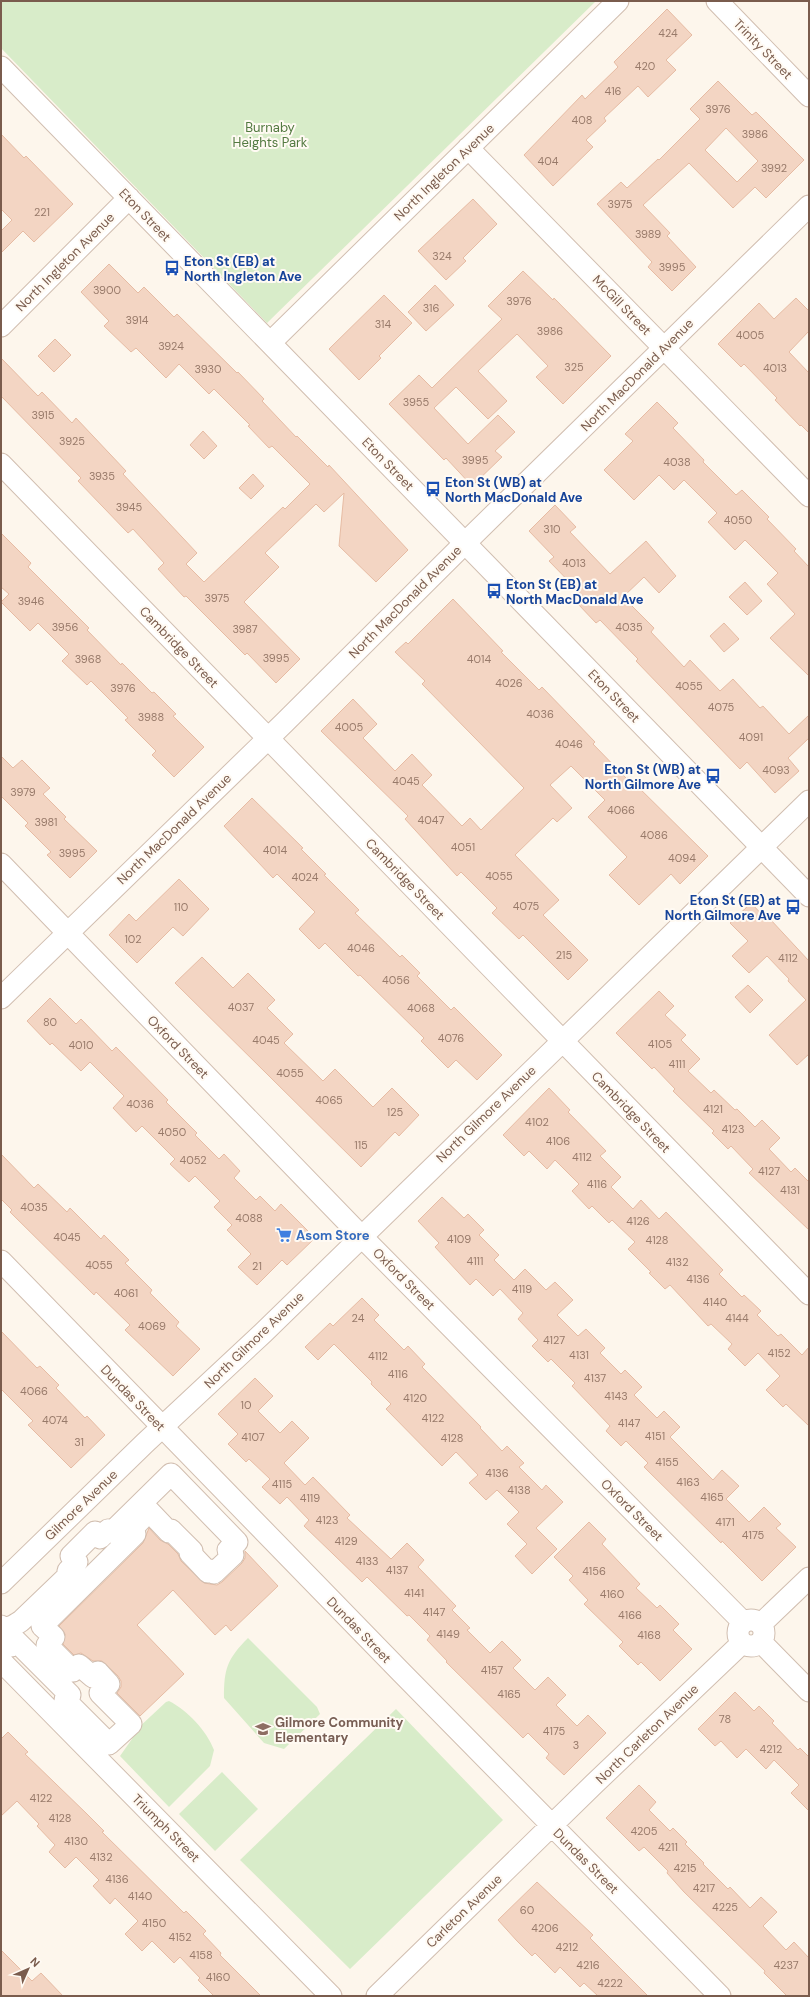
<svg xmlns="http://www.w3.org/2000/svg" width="810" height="1997" viewBox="0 0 810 1997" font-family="'DM Sans',sans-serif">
<rect width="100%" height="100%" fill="#fdf6ec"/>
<path fill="#d8ecc9" d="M1 1H596L267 323 1 48Z
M248 1638 317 1707 320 1714 284 1749 264 1743 224 1698C224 1669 227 1659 248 1638Z
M169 1701C187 1710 207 1731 214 1750L210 1766 169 1807 120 1756 132 1739 136 1730 166 1702Z
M396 1709 503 1820 350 1969 240 1860Z
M222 1772 258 1809 215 1851 179 1814Z"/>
<path fill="#f3d5c3" stroke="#e6bba3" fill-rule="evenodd" d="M667 9 692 35 666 60 676 70 648 97 638 86 604 118 606 121 586 140 593 147 553 186 524 155 582 95 585 99 618 67 614 62Z
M718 81 752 115 756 112 804 160 766 198 755 187 733 208 689 163 643 205 670 233 667 236 696 267 672 291 648 267 652 262 597 204 621 182 627 188 658 159 659 160 700 119 690 109ZM726 128 758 161 737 182 705 150Z
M1 134 24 158 26 156 73 204 34 242 23 231 1 253V231L12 220 1 209Z
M473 199 497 224 463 258 466 261 446 280 418 251Z
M109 264 138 293 144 287 174 317 177 314 237 373 238 372 264 399 262 401 296 437 297 436 328 467 329 465 408 550 376 582 339 546 344 493 324 512 316 504 265 553 279 567 244 602 300 659 276 683 247 653 245 655 186 596 184 597 158 569 164 563 133 529 128 533 78 481 81 478 1 396V358L38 396 42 392 72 423 76 418 126 471 123 474 197 553 186 564 204 582 283 507 285 509 310 484 272 446 269 448 248 426 250 425 214 389 209 394 179 364 166 378 136 348 131 352 104 326 109 321 81 292Z
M523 271 553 300 554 298 611 356 563 404 536 377 548 366 517 334 478 371 507 401 488 419 456 387 434 408 468 444 498 415 515 432 495 451 502 457 472 486 446 458 444 460 389 404 419 375 432 388 502 319 488 306Z
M435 285 454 305 426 331 408 312Z
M384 295 412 323 379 356 381 358 359 380 329 349Z
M796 298 809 311V331L789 352 809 373V433L801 425 800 426 775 400 777 398 744 364 741 367 718 344 759 303 774 319Z
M55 339 71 355 54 372 38 356Z
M657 402 678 423 673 428 704 460 703 462 736 495 742 490 769 517 767 519 796 549 794 551 809 567V676L770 638 795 614 767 584 778 573 745 540 735 550 708 522 717 513 684 480 674 490 659 475 634 500 604 470 633 441 625 434Z
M203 431 217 446 204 459 190 445Z
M253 474 264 486 251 499 239 488Z
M555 505 576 527 570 532 610 574 646 541 676 576 659 593 644 577 623 597 654 628 651 632 684 667 690 660 720 691 733 679 760 708 763 706 789 734 809 715V738L788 758 799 771 775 793 747 762 740 769 636 661 638 659 600 620 596 623 578 604 585 598 549 561 554 557 529 531Z
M1 533 31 563 28 567 89 628 87 630 121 665 122 663 152 693 154 692 176 714 173 716 204 747 174 777 152 755 156 751 125 720 128 718 91 681 87 685 62 661 69 654 38 623 30 631 1 602 9 594 1 587Z
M745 582 762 601 747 615 729 597Z
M453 599 503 651 501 652 539 690 542 687 572 718 595 742 593 744 627 779 628 777 708 856 680 884 671 874 639 905 609 875 627 857 588 817 605 800 571 766 550 785 572 808 557 822 553 818 515 855 559 900 543 915 588 960 568 980 523 935 519 939 492 913 497 908 461 872 457 876 405 819 408 816 321 731 353 699 377 724 363 738 395 771 412 754 432 775 422 785 462 826 470 818 481 830 524 788 422 684 425 681 395 652 406 642 408 644Z
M724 623 739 639 724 652 710 636Z
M1 756 13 768 22 760 50 788 43 794 66 817 64 819 97 851 70 878 47 855 51 852 25 826 28 823 1 796Z
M252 798 303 848 301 849 326 874 324 875 359 910 355 913 400 957 402 955 420 973 417 976 451 1010 454 1007 502 1055 477 1080 456 1060 448 1068 421 1041 424 1038 360 975 358 976 325 943 319 949 299 929 315 912 277 874 273 878 224 826Z
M179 879 209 909 183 936 173 927 137 963 109 935 129 914 136 921Z
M751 903 768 921 770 919 809 961V1054L797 1065 769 1035 806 1000 788 981 789 979 767 956 749 973 732 956 748 941 730 923Z
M202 957 233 988 248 973 275 1000 267 1008 293 1034 284 1043 323 1081 335 1069 373 1107 392 1088 419 1115 399 1136 395 1132 361 1167 175 983Z
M748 985 763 1000 750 1013 735 997Z
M659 991 674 1006 665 1015 686 1035 681 1040 700 1059 688 1071 711 1093 714 1090 735 1110 737 1109 755 1127 762 1120 780 1138 769 1149 791 1172 795 1168 809 1182V1230L749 1173 753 1169 731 1146 728 1149 712 1133 714 1131 673 1091 675 1089 654 1067 652 1069 616 1033Z
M50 998 76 1024 81 1019 112 1051 116 1047 168 1100 166 1102 197 1133 195 1135 219 1159 224 1154 240 1171 234 1178 256 1200 260 1196 275 1211 281 1204 315 1238 287 1265 282 1260 257 1285 238 1267 251 1254 227 1230 232 1225 214 1207 220 1201 195 1176 189 1182 170 1164 175 1159 142 1126 136 1132 113 1108 124 1096 90 1062 81 1071 52 1043 50 1045 27 1021Z
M549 1088 570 1110 568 1112 606 1151 600 1156 621 1177 611 1187 633 1209 641 1200 659 1219 666 1212 723 1270 719 1274 742 1297 744 1295 761 1311 757 1315 778 1336 781 1334 802 1355 809 1347V1426L786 1404 783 1407 766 1390 780 1376 758 1353 745 1366 728 1349 732 1344 711 1324 708 1326 670 1285 665 1289 649 1273 651 1272 628 1249 635 1242 612 1220 609 1223 592 1206 589 1209 572 1191 579 1184 555 1160 547 1169 529 1151 524 1156 503 1135Z
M1 1154 34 1188 38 1184 67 1212 70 1208 101 1239 104 1235 129 1260 125 1263 152 1290 150 1293 179 1322 176 1326 200 1349 173 1376 125 1330 130 1325 96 1292 94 1295 10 1212 12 1210 1 1199Z
M442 1197 464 1218 468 1214 484 1230 479 1235 499 1255 494 1260 514 1280 525 1269 546 1290 555 1282 573 1300 557 1315 578 1336 586 1329 605 1348 600 1353 621 1374 625 1370 642 1387 634 1395 657 1418 664 1411 680 1427 670 1437 713 1480 722 1470 739 1486 726 1499 749 1522 764 1507 781 1524 776 1528 796 1547 762 1581 722 1541 721 1543 644 1467 648 1463 626 1441 621 1446 606 1431 610 1426 572 1386 575 1383 551 1359 548 1362 532 1346 538 1340 518 1319 523 1313 500 1289 493 1296 476 1279 470 1285 435 1247 439 1243 418 1221Z
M362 1298 379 1315 374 1320 404 1350 408 1346 425 1364 422 1367 481 1427 480 1428 502 1451 507 1446 524 1463 519 1467 542 1490 546 1485 563 1502 536 1528 557 1549 532 1574 515 1556 527 1544 507 1524 519 1512 497 1490 486 1500 469 1483 478 1475 456 1452 442 1466 386 1409 391 1404 371 1384 372 1382 334 1344 318 1360 305 1347 330 1323 333 1326Z
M1 1331 37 1368 40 1366 59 1385 56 1388 85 1418 87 1416 105 1435 71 1468 28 1425 33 1421 1 1389Z
M255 1378 273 1396 258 1411 280 1433 292 1421 309 1438 284 1463 305 1485 313 1477 350 1515 347 1518 391 1559 407 1543 424 1560 418 1567 456 1606 452 1610 470 1628 467 1630 490 1653 502 1641 521 1660 513 1668 535 1690 548 1677 566 1695 556 1705 577 1726 588 1715 606 1733 564 1775 546 1758 549 1754 528 1733 523 1738 446 1662 447 1661 427 1640 430 1636 409 1615 407 1616 367 1577 362 1582 304 1526 309 1520 287 1497 280 1504 262 1487 270 1479 249 1459 246 1462 228 1444 238 1434 218 1414Z
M589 1522 606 1539 602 1544 640 1584 636 1588 657 1608 660 1605 679 1624 673 1630 692 1649 660 1681 641 1662 638 1665 619 1646 623 1642 584 1604 588 1600 569 1580 573 1576 554 1557Z
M149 1528 160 1540 168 1544 178 1554 181 1561 204 1583 217 1585 222 1582 242 1563 245 1558V1551L278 1586 231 1631 226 1625 215 1635 173 1590 137 1625 184 1674 140 1716 117 1693 121 1687V1681L118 1676 102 1661H93L81 1653 74 1655 63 1644 65 1634 59 1626 143 1543Z
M735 1692 754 1711 759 1706 774 1721 772 1723 798 1750 800 1748 809 1757V1811L791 1793 799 1785 774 1760 766 1769 746 1749 737 1758 721 1741 715 1746 698 1729Z
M8 1732 28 1752 25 1754 87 1814 104 1831 102 1832 184 1913 186 1911 206 1931 203 1934 221 1953 220 1955 261 1996H214L198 1980 200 1978 180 1957 174 1963 152 1941 142 1951 125 1934 138 1921 115 1898 110 1904 93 1886 99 1880 76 1857 65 1868 49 1852 55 1845 37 1826 39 1824 17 1801 1 1816V1739Z
M639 1785 656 1802 649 1810 670 1831 673 1828 687 1842 685 1844 704 1863 703 1864 728 1889 730 1887 750 1908 761 1897 777 1912 763 1926 786 1950 794 1942 809 1958V1996H787L764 1973 765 1971 684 1892 667 1873 668 1871 644 1847 639 1851 606 1818Z
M537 1882 593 1935 590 1938 648 1996H598L584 1983 580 1987 560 1967 555 1973 535 1953 532 1956 517 1941 498 1920Z
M1 1950 32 1981 41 1973 63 1996H1Z"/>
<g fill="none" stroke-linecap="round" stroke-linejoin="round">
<defs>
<path id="minor" d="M717 1 809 96
M1 67 809 896
M468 148 809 496
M1 326 129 198
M270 343 618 1
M1 464 809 1294
M1 864 361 1236 743 1622
M1 998 284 723 465 543 809 206
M1 1261 401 1672 720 1996
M1 1583 145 1443 263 1333 809 801
M738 1633a13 13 0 1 1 26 0a13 13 0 1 1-26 0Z
M761 1624 809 1578
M1 1626C8 1630 15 1625 21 1621L70 1574 68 1571 77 1562 71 1556 95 1532 100 1538 108 1530 112 1532 171 1474 237 1542 228 1550 233 1555 214 1573 210 1570 208 1572 190 1553 192 1551 171 1530 169 1532 149 1511 131 1530 135 1534 42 1626 54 1637 47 1645 73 1671 79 1665 93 1677 98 1672 109 1684 100 1693 131 1724 109 1744 65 1700 70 1695 16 1641 11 1646 1 1636
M761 1642 809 1691
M1 1661 331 1996
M377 1996 594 1784 742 1643"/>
</defs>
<use href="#minor" stroke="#d1beb0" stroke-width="23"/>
<use href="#minor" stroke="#fff" stroke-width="21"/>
</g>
<defs>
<symbol id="bus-bare" viewBox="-9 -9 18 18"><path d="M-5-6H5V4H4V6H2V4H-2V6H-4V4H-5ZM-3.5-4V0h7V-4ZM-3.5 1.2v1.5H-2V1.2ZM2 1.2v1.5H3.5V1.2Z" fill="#1a4fb4" stroke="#fffaf3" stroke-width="2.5" paint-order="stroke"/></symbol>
<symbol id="supermarket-bare" viewBox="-9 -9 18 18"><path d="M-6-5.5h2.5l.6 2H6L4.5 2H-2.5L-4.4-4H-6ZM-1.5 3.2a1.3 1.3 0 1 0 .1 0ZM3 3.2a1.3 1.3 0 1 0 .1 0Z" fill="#3f7fe0" stroke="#fffaf3" stroke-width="2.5" paint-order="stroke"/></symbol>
<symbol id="school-bare" viewBox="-9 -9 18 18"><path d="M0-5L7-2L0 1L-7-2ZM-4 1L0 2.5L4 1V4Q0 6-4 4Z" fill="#8d6e63" stroke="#fffaf3" stroke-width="2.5" paint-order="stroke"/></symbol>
</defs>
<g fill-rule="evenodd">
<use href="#bus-bare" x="161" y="257" width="22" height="22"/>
<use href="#bus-bare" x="422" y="478" width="22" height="22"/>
<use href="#bus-bare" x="483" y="580" width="22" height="22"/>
<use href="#bus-bare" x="702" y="765" width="22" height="22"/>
<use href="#bus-bare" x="782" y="896" width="22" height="22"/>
<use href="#supermarket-bare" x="273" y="1224" width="22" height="22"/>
<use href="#school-bare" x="252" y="1718" width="22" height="22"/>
</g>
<g text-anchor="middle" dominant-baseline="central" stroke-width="4" stroke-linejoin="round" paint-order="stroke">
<g font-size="11" fill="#987a6a">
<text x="668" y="33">424</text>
<text x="645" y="66">420</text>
<text x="613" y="91">416</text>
<text x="718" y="109">3976</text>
<text x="582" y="120">408</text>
<text x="755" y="134">3986</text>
<text x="548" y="161">404</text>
<text x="774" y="168">3992</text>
<text x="620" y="204">3975</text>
<text x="42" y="212">221</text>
<text x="648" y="234">3989</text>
<text x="442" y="256">324</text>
<text x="672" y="267">3995</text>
<text x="107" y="290">3900</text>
<text x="519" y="301">3976</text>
<text x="431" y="308">316</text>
<text x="137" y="320">3914</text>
<text x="383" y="324">314</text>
<text x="550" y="331">3986</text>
<text x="750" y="335">4005</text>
<text x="171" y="346">3924</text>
<text x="574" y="367">325</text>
<text x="775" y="368">4013</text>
<text x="208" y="369">3930</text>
<text x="416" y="402">3955</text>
<text x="43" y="415">3915</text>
<text x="72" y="441">3925</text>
<text x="475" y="460">3995</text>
<text x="677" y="462">4038</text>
<text x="102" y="476">3935</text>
<text x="129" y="507">3945</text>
<text x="738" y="520">4050</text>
<text x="552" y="529">310</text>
<text x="574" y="563">4013</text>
<text x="217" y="598">3975</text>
<text x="31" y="601">3946</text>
<text x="65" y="627">3956</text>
<text x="629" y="627">4035</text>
<text x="245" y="629">3987</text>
<text x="276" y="658">3995</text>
<text x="88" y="659">3968</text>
<text x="479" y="659">4014</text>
<text x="509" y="683">4026</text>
<text x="689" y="686">4055</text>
<text x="123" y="688">3976</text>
<text x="721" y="707">4075</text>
<text x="540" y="714">4036</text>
<text x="151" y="717">3988</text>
<text x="349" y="727">4005</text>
<text x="751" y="737">4091</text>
<text x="569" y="744">4046</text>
<text x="776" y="770">4093</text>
<text x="406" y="781">4045</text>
<text x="23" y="792">3979</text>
<text x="621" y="810">4066</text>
<text x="431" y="820">4047</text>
<text x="46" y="822">3981</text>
<text x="654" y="835">4086</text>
<text x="463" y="847">4051</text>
<text x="275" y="850">4014</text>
<text x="72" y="853">3995</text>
<text x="682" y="858">4094</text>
<text x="499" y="876">4055</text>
<text x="305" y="877">4024</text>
<text x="526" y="906">4075</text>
<text x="181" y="907">110</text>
<text x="133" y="939">102</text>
<text x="361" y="948">4046</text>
<text x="564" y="955">215</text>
<text x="788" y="958">4112</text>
<text x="396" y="980">4056</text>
<text x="241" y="1007">4037</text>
<text x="421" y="1008">4068</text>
<text x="50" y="1022">80</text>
<text x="451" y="1038">4076</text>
<text x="266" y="1040">4045</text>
<text x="660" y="1044">4105</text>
<text x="81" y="1045">4010</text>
<text x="677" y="1064">4111</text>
<text x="290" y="1073">4055</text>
<text x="329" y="1100">4065</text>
<text x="140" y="1104">4036</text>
<text x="713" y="1109">4121</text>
<text x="395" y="1112">125</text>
<text x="537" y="1122">4102</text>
<text x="733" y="1129">4123</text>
<text x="172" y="1132">4050</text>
<text x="558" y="1141">4106</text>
<text x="361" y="1145">115</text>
<text x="582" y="1157">4112</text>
<text x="193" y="1160">4052</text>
<text x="769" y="1171">4127</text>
<text x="597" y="1184">4116</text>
<text x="790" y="1190">4131</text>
<text x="34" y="1207">4035</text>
<text x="249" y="1218">4088</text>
<text x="638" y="1221">4126</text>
<text x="67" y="1237">4045</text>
<text x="459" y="1239">4109</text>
<text x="657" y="1240">4128</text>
<text x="475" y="1261">4111</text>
<text x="677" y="1262">4132</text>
<text x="99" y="1265">4055</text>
<text x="257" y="1266">21</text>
<text x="698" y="1279">4136</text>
<text x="522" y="1289">4119</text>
<text x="126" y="1293">4061</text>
<text x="715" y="1302">4140</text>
<text x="358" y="1318">24</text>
<text x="737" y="1318">4144</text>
<text x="152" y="1326">4069</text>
<text x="554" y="1340">4127</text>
<text x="779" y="1353">4152</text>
<text x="579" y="1355">4131</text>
<text x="378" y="1356">4112</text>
<text x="398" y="1374">4116</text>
<text x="595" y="1378">4137</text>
<text x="34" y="1391">4066</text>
<text x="616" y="1396">4143</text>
<text x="415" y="1398">4120</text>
<text x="246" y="1405">10</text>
<text x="433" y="1418">4122</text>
<text x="55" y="1420">4074</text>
<text x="629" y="1423">4147</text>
<text x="655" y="1436">4151</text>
<text x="253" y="1437">4107</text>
<text x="452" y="1438">4128</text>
<text x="79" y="1442">31</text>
<text x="667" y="1462">4155</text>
<text x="497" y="1473">4136</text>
<text x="688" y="1482">4163</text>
<text x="282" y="1484">4115</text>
<text x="519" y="1490">4138</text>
<text x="712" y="1497">4165</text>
<text x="310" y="1498">4119</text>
<text x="327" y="1520">4123</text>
<text x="725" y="1522">4171</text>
<text x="753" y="1535">4175</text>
<text x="346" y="1541">4129</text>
<text x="367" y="1561">4133</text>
<text x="397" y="1570">4137</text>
<text x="594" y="1571">4156</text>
<text x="414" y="1593">4141</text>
<text x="612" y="1594">4160</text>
<text x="434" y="1612">4147</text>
<text x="630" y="1615">4166</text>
<text x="448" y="1634">4149</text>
<text x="649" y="1635">4168</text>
<text x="492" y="1670">4157</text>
<text x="509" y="1694">4165</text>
<text x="725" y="1719">78</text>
<text x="554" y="1731">4175</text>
<text x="576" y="1745">3</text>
<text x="771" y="1749">4212</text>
<text x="41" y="1798">4122</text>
<text x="60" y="1818">4128</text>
<text x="644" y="1831">4205</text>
<text x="76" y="1841">4130</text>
<text x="668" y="1847">4211</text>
<text x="101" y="1857">4132</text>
<text x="685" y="1868">4215</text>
<text x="117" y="1879">4136</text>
<text x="704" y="1888">4217</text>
<text x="140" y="1896">4140</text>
<text x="725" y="1907">4225</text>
<text x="527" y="1910">60</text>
<text x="154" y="1923">4150</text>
<text x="545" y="1928">4206</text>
<text x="180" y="1937">4152</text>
<text x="567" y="1947">4212</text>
<text x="201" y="1955">4158</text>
<text x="588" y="1965">4216</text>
<text x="786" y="1965">4237</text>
<text x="218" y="1977">4160</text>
<text x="610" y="1983">4222</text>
</g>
<g font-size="13" fill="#7a5c4d" stroke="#fffaf3">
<text transform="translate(763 49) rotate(46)">Trinity Street</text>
<text transform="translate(444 172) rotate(-44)">North Ingleton Avenue</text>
<text transform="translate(145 215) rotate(46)">Eton Street</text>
<text transform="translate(65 262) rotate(-45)">North Ingleton Avenue</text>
<text transform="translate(622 305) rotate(46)">McGill Street</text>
<text transform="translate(637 375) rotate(-45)">North MacDonald Avenue</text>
<text transform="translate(388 464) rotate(46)">Eton Street</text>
<text transform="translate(405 602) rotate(-45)">North MacDonald Avenue</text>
<text transform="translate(179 647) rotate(46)">Cambridge Street</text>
<text transform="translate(614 696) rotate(46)">Eton Street</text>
<text transform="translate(174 829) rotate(-44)">North MacDonald Avenue</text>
<text transform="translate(405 879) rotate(46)">Cambridge Street</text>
<text transform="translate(178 1047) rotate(46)">Oxford Street</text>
<text transform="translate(631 1112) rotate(46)">Cambridge Street</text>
<text transform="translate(486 1114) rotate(-44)">North Gilmore Avenue</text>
<text transform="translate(404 1279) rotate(45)">Oxford Street</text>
<text transform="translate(254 1340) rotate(-44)">North Gilmore Avenue</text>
<text transform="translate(133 1398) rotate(46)">Dundas Street</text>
<text transform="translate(81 1505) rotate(-44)">Gilmore Avenue</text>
<text transform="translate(632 1510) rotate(45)">Oxford Street</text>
<text transform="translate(359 1630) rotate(46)">Dundas Street</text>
<text transform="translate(647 1734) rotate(-44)">North Carleton Avenue</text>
<text transform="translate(166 1828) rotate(45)">Triumph Street</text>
<text transform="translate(586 1861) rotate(45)">Dundas Street</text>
<text transform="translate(464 1911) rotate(-44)">Carleton Avenue</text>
</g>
<g font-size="13" fill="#537a41" stroke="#fffaf3">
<text x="270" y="127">Burnaby<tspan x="270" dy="15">Heights Park</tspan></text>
</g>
<g font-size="13" font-weight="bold" fill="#164399" stroke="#fffaf3" text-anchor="start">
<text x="184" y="261">Eton St (EB) at<tspan x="184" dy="15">North Ingleton Ave</tspan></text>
<text x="445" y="482">Eton St (WB) at<tspan x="445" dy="15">North MacDonald Ave</tspan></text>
<text x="506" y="584">Eton St (EB) at<tspan x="506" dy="15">North MacDonald Ave</tspan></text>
<text x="701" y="769" text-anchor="end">Eton St (WB) at<tspan x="701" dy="15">North Gilmore Ave</tspan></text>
<text x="781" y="900" text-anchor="end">Eton St (EB) at<tspan x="781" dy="15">North Gilmore Ave</tspan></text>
</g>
<g font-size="13" font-weight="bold" fill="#366cbe" stroke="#fffaf3" text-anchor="start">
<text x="296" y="1235">Asom Store</text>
</g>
<g font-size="13" font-weight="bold" fill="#785e54" stroke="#fffaf3" text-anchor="start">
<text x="275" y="1722">Gilmore Community<tspan x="275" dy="15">Elementary</tspan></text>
</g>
</g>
<rect width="810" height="1997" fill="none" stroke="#7a5c4d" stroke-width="4"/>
<g transform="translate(28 1969) rotate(45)" stroke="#fffaf3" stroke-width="3" paint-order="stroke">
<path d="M0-3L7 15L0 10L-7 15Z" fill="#7a5c4d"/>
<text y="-6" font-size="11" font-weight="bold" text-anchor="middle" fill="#7a5c4d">N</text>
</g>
</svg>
